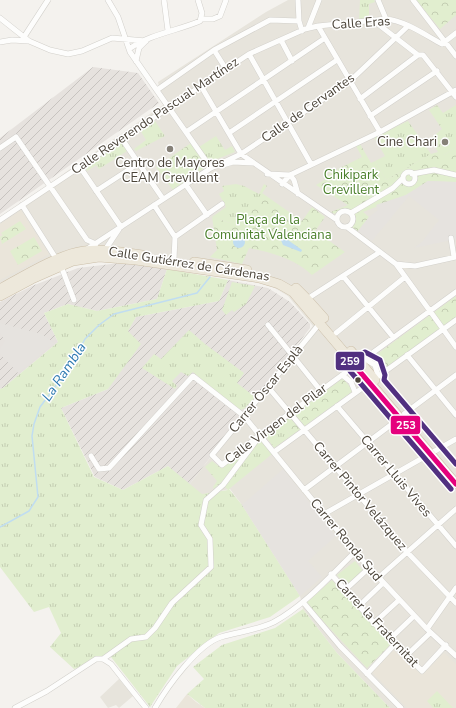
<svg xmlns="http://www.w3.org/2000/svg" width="456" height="708" viewBox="0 0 456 708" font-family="'Nunito Sans',sans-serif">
<defs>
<pattern id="industrial-furrows" width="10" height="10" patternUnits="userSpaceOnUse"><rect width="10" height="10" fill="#e6e2de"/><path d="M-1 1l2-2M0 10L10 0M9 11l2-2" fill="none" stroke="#c7c3bf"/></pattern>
<pattern id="grass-tufts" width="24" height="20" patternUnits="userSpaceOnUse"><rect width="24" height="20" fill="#e1eecf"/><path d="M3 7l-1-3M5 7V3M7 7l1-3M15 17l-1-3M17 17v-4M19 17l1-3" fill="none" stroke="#c3cdb2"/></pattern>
<pattern id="park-crowns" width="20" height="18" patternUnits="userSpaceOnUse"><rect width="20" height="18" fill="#e1eecf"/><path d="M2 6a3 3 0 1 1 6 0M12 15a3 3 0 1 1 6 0" fill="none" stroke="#c3cdb2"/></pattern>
</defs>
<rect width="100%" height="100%" fill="#f4f2ee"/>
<path fill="#e7e4dc" d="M288 0H456V708H390L337 653 303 609 300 596 242 505 230 489 202 495 189 485 313 326 288 296 268 284 170 267 119 261H47L0 285V222L66 172 163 105 158 82 266 12Z
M119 679 133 696 119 708 116 705 108 708 100 697Z"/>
<path fill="url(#industrial-furrows)" d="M93 67 138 73 159 103 0 214V138Z
M120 263 167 269 157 299 97 311 68 304 44 313 58 342 3 388 0 389V302L32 286 78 268Z
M228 280 268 288 290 302 310 324V328L189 485 168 466 123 490 95 477 61 408 108 389 128 330 136 317 219 301Z"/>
<path fill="#eae5da" d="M21 210 49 254 0 280V224Z
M393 650 422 675 444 653 456 664V708H407L372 672Z
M187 694 196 702 205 708H176Z"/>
<path fill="url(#grass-tufts)" d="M360 0H374L375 2 369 4V19L359 20Z
M437 105 443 113 456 105V147L444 155 438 152 430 139 442 129 429 110Z
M153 118 165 136 136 151 134 149 146 140 139 128Z
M408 121 431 154 386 180 375 161 385 156 374 137Z
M216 136 225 150 232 146 235 152 209 162 199 147Z
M121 143 127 151 99 169 96 165 87 171 85 166Z
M236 184 244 186 259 194 264 184 267 186 249 213 230 223 212 217 226 207 219 194 224 191 222 186Z
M167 269 228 280 219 301 136 317 128 331 141 344 108 389 61 408 94 477 123 490 168 466 202 494 228 490 225 487 260 439 272 454 229 489 242 505 300 596 270 617 219 633 177 666 150 707 111 657 74 669 50 647 61 633 49 607 34 612 0 567V389L3 388 58 342 44 313 68 304 97 311 157 299Z
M232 282 255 286 246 304 234 312 232 310 226 315 222 310Z
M189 330 205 344 244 373 237 383 255 397 245 408 239 411 193 372 188 376 181 372 172 381 177 386 175 389 142 368 154 354 161 359Z
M282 423 291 436 274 448 265 435Z
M251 444 222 482 214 489 213 487 217 481 205 467 212 461 221 468Z
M303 609 337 653 390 708H205L187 694 204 679 193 667 222 645 275 628Z
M437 691 453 708H433L427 701Z"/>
<path fill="url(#park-crowns)" d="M416 0H456V15L440 29Z
M191 143 207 166 173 190 156 167Z
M360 144 371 163 375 161 386 180 431 154 441 151 444 155 456 147V182L428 181 406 195 363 212 369 217 358 231 350 228 354 224 356 218 351 211 345 209 335 214 331 212 348 205 316 185 326 179 324 176 362 157 356 146Z
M262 193 302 221 312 207 325 217 315 231 345 252 312 275C294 258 272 253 249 248L242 264 210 257 217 250 212 217 230 223 241 213 249 212Z
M20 221 26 229 2 244 0 237 3 235 1 233Z
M34 237 42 251 18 265 10 251Z
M456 296V317L385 369 376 355Z
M343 378 353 391 291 436 282 423Z
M332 580 391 644 367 668 306 603Z"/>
<path fill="#e1eecf" d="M355 561 363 571 346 586 337 575Z"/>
<path fill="#e6e3df" d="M428 181 456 182V239L414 248 422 242 439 220 409 196 372 241 358 231 369 217 378 210 376 205 406 195Z
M0 323 42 334 54 343 18 373 0 354V349L5 341 0 333Z
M283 469 336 536 308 561 322 577 300 596 242 505Z"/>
<path fill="#c0ddf1" d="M278 233 302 250 301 252 283 245Z
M233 242a6 6 0 1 1 12 0a6 6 0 1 1-12 0Z"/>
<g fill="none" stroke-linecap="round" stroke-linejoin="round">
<path stroke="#c0ddf1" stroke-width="1.5" d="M0 527 29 511 38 497 32 436 34 424 40 407 67 371 85 339 99 325 114 314 197 293 210 277"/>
<defs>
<path id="street" d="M108 0 118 17 130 52 211 168
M164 0 168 31
M298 0 299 21 302 31
M378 0 386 19
M413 0 456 56
M0 18 29 41 50 50 68 54 82 51 112 38 146 41
M202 19H213L220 16 226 0
M374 21 418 55H423L456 97
M318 26 380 132
M308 28 319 0
M24 37 48 0
M281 40 292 61
M0 42 12 40 28 41
M129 49C150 34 177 31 200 21L202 13 198 0
M214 50 226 69
M249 54 311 164
M136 61 139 48 146 41
M201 86 241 154 337 220
M157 90 214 50 270 20 299 21
M360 99 418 55
M370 116 437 71
M186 132 325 38
M229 133 337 60
M122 139 163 199
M0 148 16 137 87 240 96 244
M223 165 233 162 253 163
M80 167 121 227
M403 178a6 6 0 1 1 12 0a6 6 0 1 1-12 0Z
M267 174 290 175 380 132 456 90
M412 174 434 170 456 175
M282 184 290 175 294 180 298 194
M186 185 207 215
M96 191 139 163
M22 205 57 260
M154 205 175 237 174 259
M337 219a8 8 0 1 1 16 0a8 8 0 1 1-16 0Z
M351 213 393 188 403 178
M0 220 249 54 305 29 318 26 386 19C406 21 425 35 442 44L456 33
M347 227 396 264 456 347
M175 237 222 204
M451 238 454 257
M87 249 211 168 241 154 350 81 408 26
M105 250 119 229
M396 264 415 266 456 257
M61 266 74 300
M343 276 393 337
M307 299 380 252
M320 323 212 455 222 465 260 435 456 292
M268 325 321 391
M336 333 405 277
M373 353 378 362 386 370
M407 355 456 415
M365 359 375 365 378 376
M351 369 355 379 364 386
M342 375 351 382 355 392
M268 387 407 552 456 603
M337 406 456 546
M404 414 456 375
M274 452 456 320
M91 456 99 469 109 468 193 376 244 416 355 552 427 629 456 656
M304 490 400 418
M324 514 456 439
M331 574 375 624 422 671 446 645
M378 578 456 509
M345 590 369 568
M303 602 340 646 401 708
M359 606 383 583
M374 623 399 600
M427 629 456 588
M390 639 414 616
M407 655 430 633
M103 659 131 639 146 637 155 628 172 603 211 567 210 539 201 525 206 500 223 485 256 441
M367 674 395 644
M15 708 47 691 96 659H103L111 664 146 708
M155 708C167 687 198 644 221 637 238 632 258 630 274 622 305 605 330 576 355 552"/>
<path id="highway" d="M194 262 247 270
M296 288 307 299 324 318
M0 289C22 277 59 254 84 251 104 249 123 252 142 255
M0 296 32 279 73 261 99 257 136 260 259 278 279 284 293 292 456 484
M351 351 375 380"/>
</defs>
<use href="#street" stroke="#d2d0cb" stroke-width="6"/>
<use href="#highway" stroke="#ccbfa9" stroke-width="10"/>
<use href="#street" stroke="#fdfdfc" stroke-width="5"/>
<use href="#highway" stroke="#ede8db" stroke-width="9"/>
<defs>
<path id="bus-1" d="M355 366 456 484"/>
<path id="bus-2" d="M451 489 350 371 348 366 350 361 365 352 380 360 385 375 384 380 456 464"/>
</defs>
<use href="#bus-1" stroke="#fff" stroke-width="8"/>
<use href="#bus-2" stroke="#fff" stroke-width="8"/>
<use href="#bus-1" stroke="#e5007d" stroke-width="5"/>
<use href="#bus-2" stroke="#513080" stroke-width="5"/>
</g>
<g fill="#868178" stroke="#fff" stroke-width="1.5">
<circle cx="445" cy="142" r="4"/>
<circle cx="170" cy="149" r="4"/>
</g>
<circle fill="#4b4439" stroke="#fff" stroke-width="1.5" cx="358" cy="380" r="3.5"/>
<g text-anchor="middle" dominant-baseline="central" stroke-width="3" stroke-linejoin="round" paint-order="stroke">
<g font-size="13" fill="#4b4439" stroke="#fff">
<text transform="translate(361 23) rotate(-4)">Calle Eras</text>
<text transform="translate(308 108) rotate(-35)">Calle de Cervantes</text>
<text transform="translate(155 116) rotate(-34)">Calle Reverendo Pascual Martínez</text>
<text transform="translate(189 264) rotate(9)">Calle Gutiérrez de Cárdenas</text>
<text transform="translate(266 389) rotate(-51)">Carrer Òscar Esplà</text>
<text transform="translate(276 424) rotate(-37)">Calle Virgen del Pilar</text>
<text transform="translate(396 476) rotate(50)">Carrer Lluis Vives</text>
<text transform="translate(360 496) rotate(50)">Carrer Pintor Velázquez</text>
<text transform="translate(346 540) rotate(50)">Carrer Ronda Sud</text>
<text transform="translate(377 623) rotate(47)">Carrer la Fraternitat</text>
</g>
<g font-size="13" fill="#4b4439" stroke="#fff" text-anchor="end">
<text x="437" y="142">Cine Chari</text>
<text x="170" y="163" text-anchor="middle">Centro de Mayores<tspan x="170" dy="15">CEAM Crevillent</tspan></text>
</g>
<g font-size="13" fill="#4a7f2a" stroke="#fff">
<text x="351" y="175">Chikipark<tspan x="351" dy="15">Crevillent</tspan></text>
<text x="268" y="220">Plaça de la<tspan x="268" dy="15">Comunitat Valenciana</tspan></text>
</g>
<g font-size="14" font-style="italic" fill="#2e7ab2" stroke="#fff">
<text transform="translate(64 372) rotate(-56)">La Rambla</text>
</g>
</g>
<g stroke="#fff" stroke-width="1.5">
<rect x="335" y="351" width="30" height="20" rx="4" fill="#513080"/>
<rect x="390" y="415" width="31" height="20" rx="4" fill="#e5007d"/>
</g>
<g font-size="11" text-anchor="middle" font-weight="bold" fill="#fff">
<text x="350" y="365">259</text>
<text x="406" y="429">253</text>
</g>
</svg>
